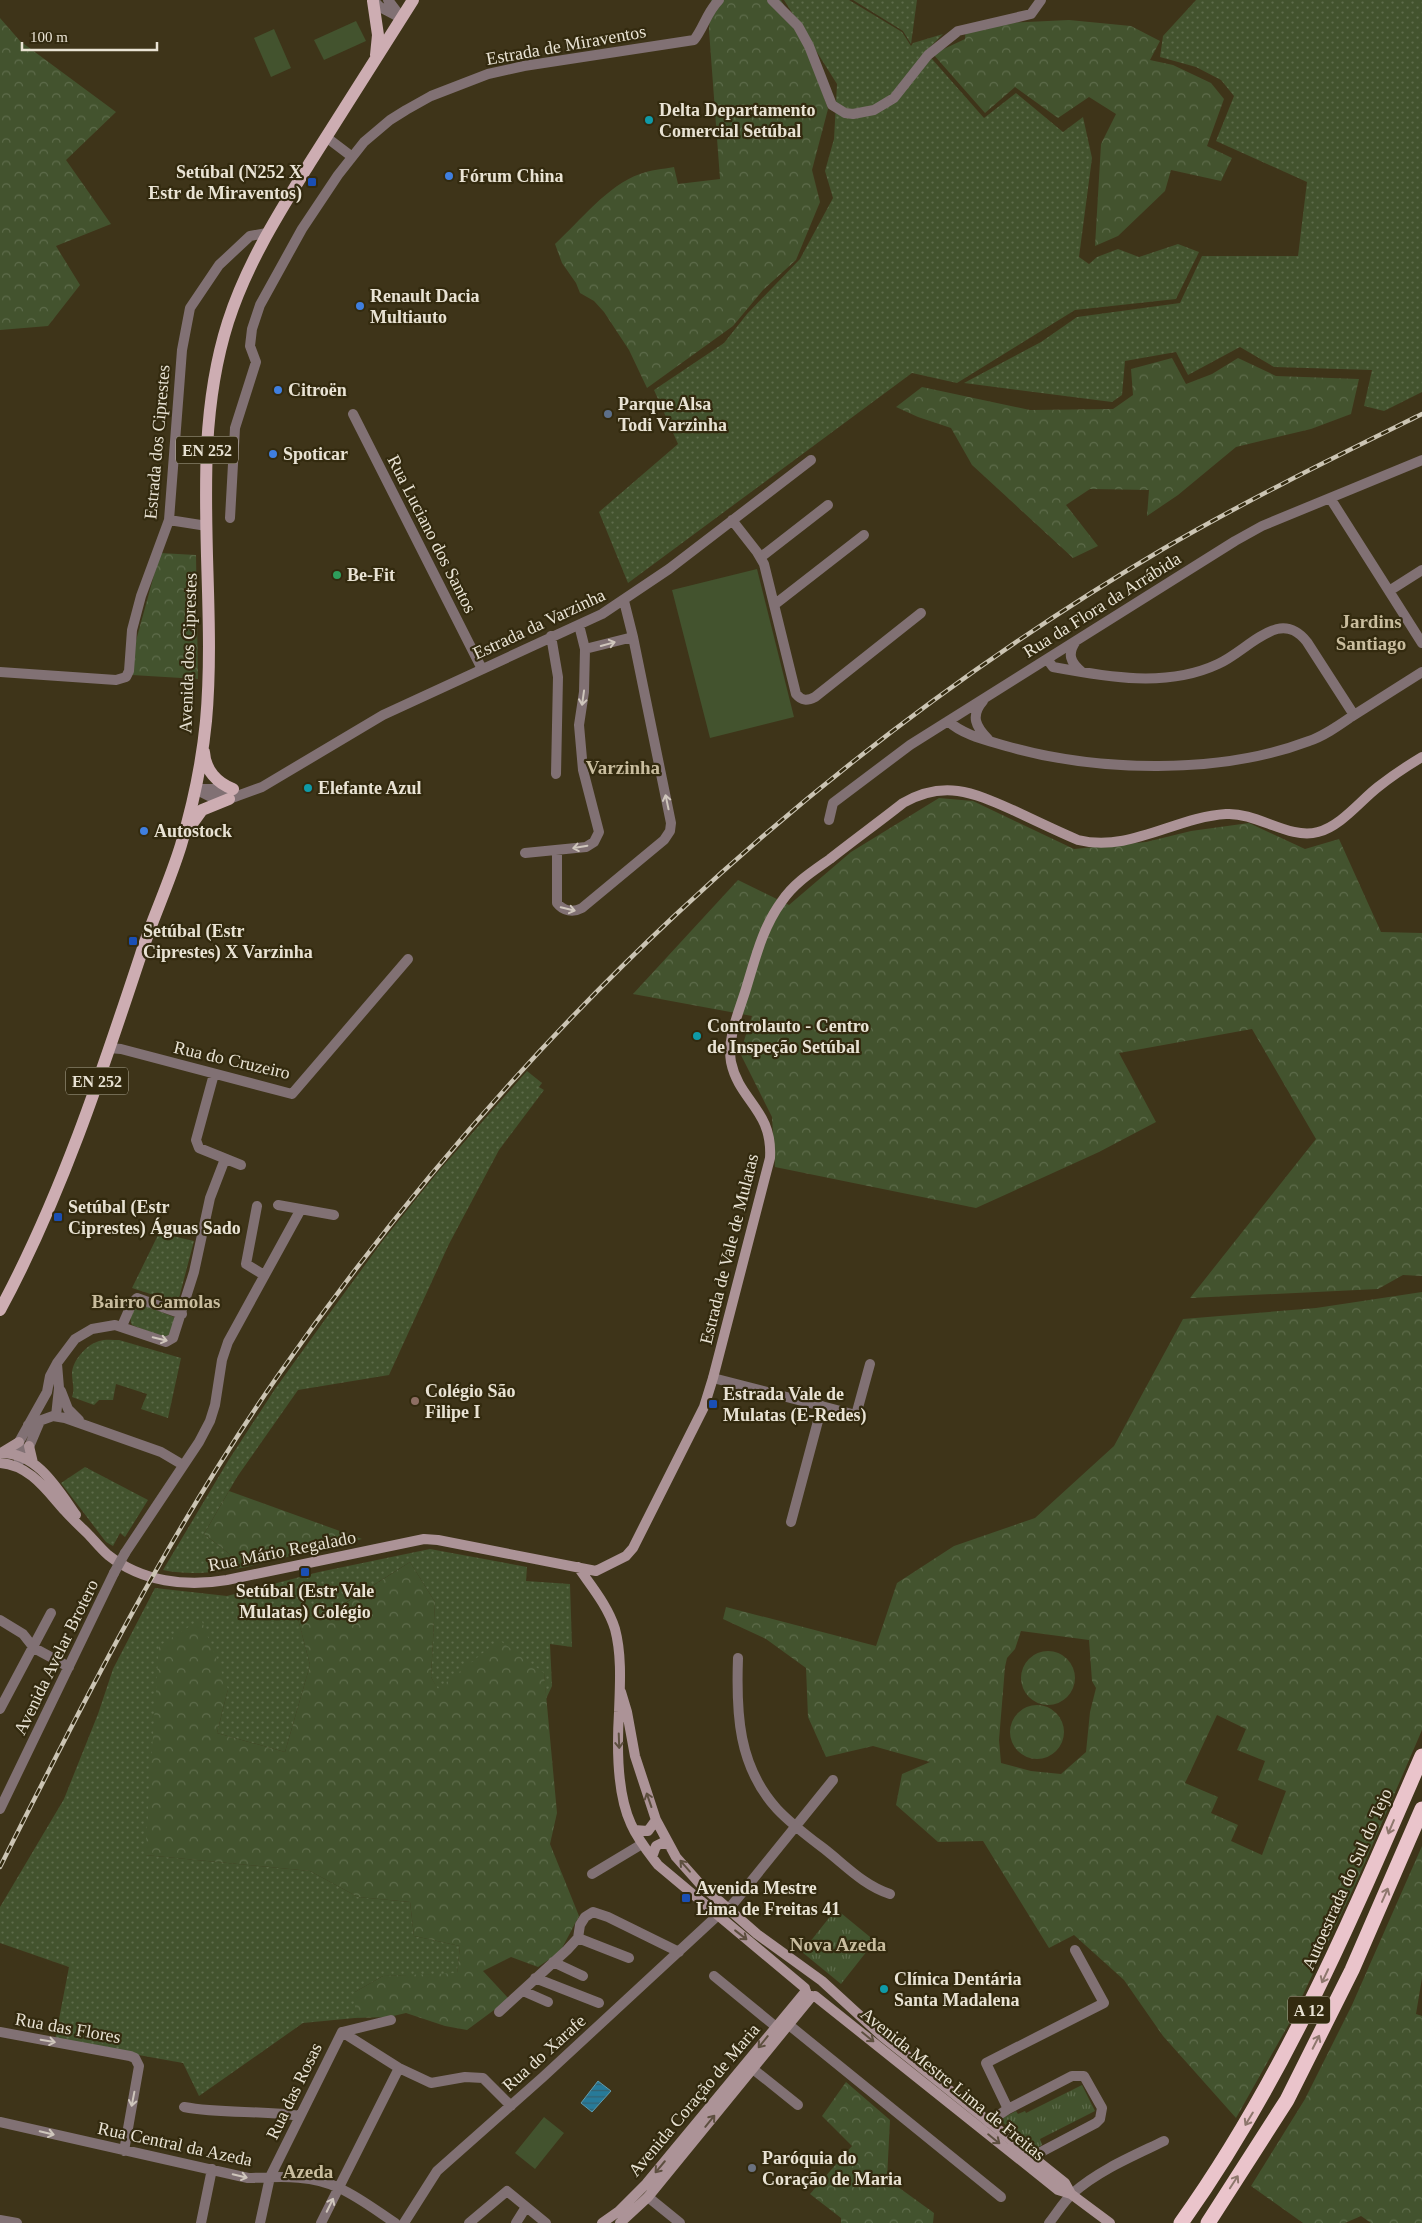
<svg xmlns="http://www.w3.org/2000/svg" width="1422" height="2223" viewBox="0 0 1422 2223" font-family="'Times New Roman',serif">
<defs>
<pattern id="grass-dots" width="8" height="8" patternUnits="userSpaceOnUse" patternTransform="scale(1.25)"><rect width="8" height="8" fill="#43532e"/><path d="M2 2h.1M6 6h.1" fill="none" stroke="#5e6c4b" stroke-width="1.8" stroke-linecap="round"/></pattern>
<pattern id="forest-crowns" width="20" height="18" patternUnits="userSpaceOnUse" patternTransform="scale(1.25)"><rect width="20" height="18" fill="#43532e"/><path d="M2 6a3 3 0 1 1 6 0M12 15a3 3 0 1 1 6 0" fill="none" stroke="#5e6c4b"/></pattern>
<pattern id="park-tufts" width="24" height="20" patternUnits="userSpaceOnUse" patternTransform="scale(1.25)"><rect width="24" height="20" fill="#43532e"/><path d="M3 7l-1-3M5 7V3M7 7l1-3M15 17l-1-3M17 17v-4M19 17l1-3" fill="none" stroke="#5e6c4b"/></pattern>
<pattern id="water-rules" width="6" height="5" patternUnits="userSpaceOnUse" patternTransform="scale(1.25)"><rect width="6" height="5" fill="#277a99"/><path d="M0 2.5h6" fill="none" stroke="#356271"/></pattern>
</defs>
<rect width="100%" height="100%" fill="#3e3419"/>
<path fill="url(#grass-dots)" d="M784 0H849L902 32 911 46 913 43 943 34 928 49 932 59 984 118 1016 93 1063 132 1083 117 1092 158 1079 257 1089 264 1097 257 1118 249 1139 257 1178 244 1199 252 1176 299 1075 310 957 383 912 373 628 583 599 512 678 444 654 390 724 343 747 314 800 259 833 198 825 171 834 139 837 84Z
M853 0H917L911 44 903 31Z
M1196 0H1422V392L1384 411 1364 406 1372 370 1274 367 1240 347 1188 375 1176 352 1125 361 1122 395 1112 402 964 383 1041 342 1077 317 1180 303 1202 256H1298L1307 182 1216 141 1234 96 1221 80 1196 67 1160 57 1163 36Z
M527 1071 542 1083 539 1087 544 1090 499 1150 449 1244 389 1375 298 1390 237 1477 204 1534 246 1567C218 1572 192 1576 163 1570L228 1461 275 1389 329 1314 384 1239 437 1173Z
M159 1233 194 1241 179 1298 175 1302 132 1288Z
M141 1304 174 1317 175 1321 170 1334 165 1338 132 1325C128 1318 134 1307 141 1304Z
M119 1340 181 1358 168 1418 141 1409 147 1394 116 1384 113 1400H99L94 1405 72 1397C75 1389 72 1382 72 1373 73 1360 86 1345 99 1341 105 1339 113 1340 119 1340Z
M85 1467 148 1500 125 1537 120 1533 113 1546 106 1542 61 1483Z
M430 1549 527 1567 526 1581 570 1584 572 1647 550 1644 552 1686 546 1699 544 1673 438 1690 431 1677 435 1602 410 1562 329 1613 298 1619 310 1665 285 1752 217 1733 228 1689 145 1855 310 1871 358 1897 410 1902 414 1936 460 1946 457 1974 383 1976 355 1992V2018L303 2023 199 2096 183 2063 55 2040 69 1967 0 1943V1907L64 1799 98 1714 113 1669 155 1588 227 1596 319 1572Z"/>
<path fill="url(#forest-crowns)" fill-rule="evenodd" d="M711 0H781L806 46 828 109 812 170 820 202 796 260 763 290 733 326 647 388 629 350 604 312 594 301 580 293 576 283 562 263 555 244C580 221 608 185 640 174 650 170 663 169 674 167L678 184 720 179 709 30Z
M0 18 20 41 116 112 66 160 111 224 56 246 80 285 48 326 0 330Z
M1069 20 1131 26 1160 41 1150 60 1173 65 1211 83 1224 99 1207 146 1232 158 1221 181 1171 170 1165 191 1118 236 1095 246 1101 144 1116 114 1089 97 1058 118 1015 87 985 113 933 54 965 39 966 25Z
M1172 358 1186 384 1212 374 1238 358 1276 376 1359 379 1351 414 1311 429 1236 447 1178 495 1147 516 1149 490 1090 489 1066 505 1098 546 1073 558 972 465 951 428 918 417 896 407 922 387 1030 410 1113 409 1133 395 1131 369Z
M160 553 196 555 198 679 132 675 134 648Z
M939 798 973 801 1074 849 1146 842 1191 831 1249 823 1305 849 1339 839 1381 932 1422 933V1276L1403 1275 1378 1289 1190 1298 1316 1139 1252 1029 1119 1053 1156 1122 1099 1152 976 1208 775 1167 772 1117 740 1053 752 1016 633 994 738 880 789 905 851 852Z
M1422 1292V1730L1356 1883 1290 2022 1236 2118 1163 2036 1124 1980 1074 1935 1049 1948 983 1841 938 1842 896 1805 902 1774 930 1762 873 1746 826 1757 808 1717 806 1668 766 1639 723 1619 726 1607 876 1646 897 1583 954 1546 1035 1518 1114 1446 1183 1319 1316 1308ZM1021 1631 1089 1640 1092 1681 1096 1688 1090 1712 1086 1752 1061 1774 1031 1771 1001 1763 999 1740 1005 1667 1007 1658 1015 1649ZM1217 1715 1246 1729 1237 1750 1265 1761 1258 1780 1286 1791 1262 1855 1231 1841 1238 1825 1211 1813 1218 1797 1185 1783Z
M229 1491 362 1539 246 1567 204 1534Z
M410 1562 435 1602 431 1677 438 1689 499 1640 544 1673 557 1813 550 1844 579 1916 560 1952 538 1967 511 1957 483 1971 509 1999 467 2030 445 2026 406 2013 389 2017 355 2018V1992L383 1976 457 1973 460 1946 414 1936 410 1902 358 1897 310 1871 145 1855 159 1646 201 1619 228 1689 217 1733 285 1752 310 1665 298 1619 330 1613Z
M1021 1678a27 27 0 1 1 54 0a27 27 0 1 1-54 0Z
M1010 1732a27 27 0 1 1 54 0a27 27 0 1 1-54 0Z
M1422 1846V1978L1416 2014 1422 2016V2223H1371L1361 2216 1345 2223H1303L1251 2186 1305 2099 1352 2005Z
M846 2082 890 2120 887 2179 934 2213 933 2223H841V2218L810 2194 852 2146 822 2116Z"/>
<path fill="url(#park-tufts)" d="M836 1909 875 1941 841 1984 802 1952Z
M1082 2085 1095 2111 1040 2139 1042 2145 1035 2149 1002 2122 1003 2118 1016 2111 1018 2114 1025 2111 1026 2113Z"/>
<path fill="#43532e" d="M356 21 366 41 324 60 314 40Z
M274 29 291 68 271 77 254 38Z
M757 569 794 717 710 738 672 590Z
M544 2117 564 2133 535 2169 515 2153Z"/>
<path fill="url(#water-rules)" stroke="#619aab" d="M598 2081 611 2091 592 2112 581 2103Z"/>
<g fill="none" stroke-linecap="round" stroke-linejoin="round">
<path stroke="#817174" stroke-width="10" d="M373 0 380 7 401 18
M388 0 401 17
M772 0 798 26 809 46 832 105 845 113 853 114 874 110 894 98 928 55 958 31 1031 14 1041 0
M326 137 351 156
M353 414 482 669
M1330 498 1422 643
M230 518 235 428 256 362 250 346 252 329 260 305 302 229 338 175 364 142 390 120 406 110 431 96 488 74 524 66 694 40C704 27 707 12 719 0
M169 520 207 526
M732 520 757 552 764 564 796 694C802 701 807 701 815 697L921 613
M761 557 828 505
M1389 591 1422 570
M774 605 864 535
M579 625 585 649 633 637 624 601
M551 636 558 677 556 774
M1076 641C1067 654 1070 662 1082 672
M1047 659 1053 667C1107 677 1167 688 1218 664 1238 655 1256 635 1277 629 1290 626 1299 632 1307 642L1354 715
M0 672 116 680 126 677 129 671 132 630 141 596 169 520 182 350 190 308 219 265 250 236 267 233
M983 701C970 716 976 727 988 739
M948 721C963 735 986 740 1006 746 1097 772 1219 775 1309 741 1324 736 1338 726 1351 717 1375 702 1398 687 1422 672
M195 789 213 798 229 799 262 787 383 715 602 614 669 569 811 460
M196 789H231
M829 820 833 803 910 745 1235 541 1262 526 1422 460
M557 850V903C563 911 573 913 582 908L664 840 670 831 671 823 633 637
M525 853 586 847 594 842 599 832 583 770 579 725 584 692 585 649
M109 1048 121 1049 292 1094 408 959
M214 1074 196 1140 199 1148 241 1165
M278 1205 334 1215
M257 1206 246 1264 264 1275
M122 1326 132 1303 137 1298 182 1314
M713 1378 856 1415 870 1364
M61 1391 68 1409 79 1420
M56 1416 59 1388 57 1364
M28 1425 53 1416 65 1418 161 1452 183 1465
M26 1454 40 1421
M19 1462V1442L47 1392 50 1376 57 1363 75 1339 92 1329 115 1325 166 1342 173 1338 194 1272 210 1198 225 1159
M791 1522 822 1406
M125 1553 199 1442 210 1421 215 1405 222 1360 228 1342 301 1209
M0 1620 23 1634 34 1648 69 1667
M738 1658C736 1713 738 1766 777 1809 792 1825 810 1838 827 1851 847 1867 865 1886 890 1894
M0 1709 51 1613
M0 1809 114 1573
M592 1874 642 1844
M728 1910 833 1780
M578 1938 629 1958
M553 1962 583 1976
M714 1976 775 2026
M535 1978 599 2003
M523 1991 548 2002
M499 2012 567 1950 578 1938 580 1925 585 1917 593 1912 608 1917 679 1952
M789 2025 1001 2197
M0 2032 130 2056 135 2058 139 2066 124 2151
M342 2032 399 2068 431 2083 465 2077 483 2078 511 2106
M342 2032 391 2020
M753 2069 798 2105
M184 2107C222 2114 261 2110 300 2116
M1008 2109 986 2063 1104 2003 1075 1950
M0 2122 248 2178C277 2177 311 2174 339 2188 359 2197 377 2211 395 2223
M988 2122 1008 2109 1072 2076H1084L1102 2108 1100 2119 1096 2123 1041 2152 1035 2159
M648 2197 680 2223
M0 2220 17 2223
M201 2223 212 2169
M260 2223 270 2177 342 2032
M321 2223 399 2068
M404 2223 437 2171 543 2077 717 1916
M469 2223 507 2191 546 2223
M516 2223 526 2207
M1049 2223C1057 2213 1064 2201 1073 2193 1099 2170 1133 2156 1164 2141"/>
<path stroke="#ac9397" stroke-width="10" d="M29 1446 33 1463
M0 1453C37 1452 57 1488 76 1515
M1 1453 19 1442
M0 1463C30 1465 47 1491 65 1511 72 1519 80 1526 87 1533 94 1540 100 1548 108 1555 142 1582 186 1587 227 1580L424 1539 438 1540 596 1571 626 1556 633 1548 704 1407 713 1378 770 1158C773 1110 739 1101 731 1062 727 1039 738 1014 745 992 755 960 762 928 782 901 794 883 813 871 830 859 854 840 879 822 903 803 945 779 974 793 1015 811 1036 821 1057 831 1078 840 1129 853 1176 817 1226 814 1257 812 1289 840 1318 832 1341 826 1360 801 1378 787 1392 776 1407 766 1422 757
M578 1567C591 1586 608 1606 615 1629 622 1655 620 1685 619 1712 617 1745 617 1794 631 1824 638 1840 648 1852 658 1865L805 1988
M621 1692 627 1712 635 1756 656 1820 676 1857 700 1884 757 1934 822 1981 882 2036 1065 2183 1071 2194
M634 1830 648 1831 656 1820
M652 1857 656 1846 662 1843 669 1845
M815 1996 1058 2190 1071 2194 1110 2223
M602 2223 619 2211 646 2184 806 1991
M620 2223 648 2197 812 1996"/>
<path stroke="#cdadb2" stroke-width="12" d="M373 1 378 35 376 55
M204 752C205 770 217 783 233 789
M189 828 202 810 229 799
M0 1310C61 1197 102 1072 142 951 154 915 170 881 181 845 193 805 202 762 206 721 218 589 187 451 228 322 247 263 279 213 311 161 345 107 379 53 413 0"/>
<path stroke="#eac4cb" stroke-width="15" d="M1181 2223C1284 2079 1352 1917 1422 1756
M1208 2223 1287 2100 1352 1970 1422 1809"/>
<defs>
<path id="rail" d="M0 1867C84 1700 170 1531 277 1377 512 1040 809 758 1163 549 1247 500 1335 457 1422 414"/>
</defs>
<use href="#rail" stroke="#cbc4b3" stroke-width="4.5"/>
<use href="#rail" stroke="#332a0f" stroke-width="2.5" stroke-dasharray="8" stroke-linecap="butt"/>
<path stroke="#817174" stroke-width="10" d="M114 1573 125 1553"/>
</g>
<defs><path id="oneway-shaft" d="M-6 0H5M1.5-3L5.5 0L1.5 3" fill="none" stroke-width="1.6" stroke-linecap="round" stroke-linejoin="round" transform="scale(1.25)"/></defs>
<g stroke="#cfc6bc">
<use href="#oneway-shaft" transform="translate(608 644) rotate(-15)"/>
<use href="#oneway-shaft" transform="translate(583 698) rotate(98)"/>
<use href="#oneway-shaft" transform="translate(667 802) rotate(-102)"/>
<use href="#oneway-shaft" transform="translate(580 847) rotate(170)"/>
<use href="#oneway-shaft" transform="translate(568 909) rotate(14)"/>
<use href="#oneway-shaft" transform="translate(160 1339) rotate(13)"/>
<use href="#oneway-shaft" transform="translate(48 2041) rotate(10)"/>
<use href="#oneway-shaft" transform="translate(133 2099) rotate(101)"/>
<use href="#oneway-shaft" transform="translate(47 2133) rotate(13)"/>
<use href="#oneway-shaft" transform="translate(240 2176) rotate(13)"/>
<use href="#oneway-shaft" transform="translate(330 2205) rotate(-64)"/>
</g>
<g stroke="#5d4f3f">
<use href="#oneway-shaft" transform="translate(619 1741) rotate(88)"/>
<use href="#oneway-shaft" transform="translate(649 1800) rotate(-109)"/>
<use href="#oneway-shaft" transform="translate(685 1866) rotate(-131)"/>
<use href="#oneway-shaft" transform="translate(741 1935) rotate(38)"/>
<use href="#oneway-shaft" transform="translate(868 2037) rotate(39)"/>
<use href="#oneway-shaft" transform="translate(763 2042) rotate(129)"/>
<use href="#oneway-shaft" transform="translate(710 2121) rotate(-51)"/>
<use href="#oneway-shaft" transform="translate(994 2139) rotate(39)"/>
<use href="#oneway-shaft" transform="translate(660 2167) rotate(130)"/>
</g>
<g stroke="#8e776d">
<use href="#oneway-shaft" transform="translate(1391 1827) rotate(113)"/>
<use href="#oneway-shaft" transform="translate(1385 1895) rotate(-66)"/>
<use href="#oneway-shaft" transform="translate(1325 1976) rotate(115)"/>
<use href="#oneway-shaft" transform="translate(1316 2042) rotate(-63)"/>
<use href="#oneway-shaft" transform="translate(1249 2119) rotate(121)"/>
<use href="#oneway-shaft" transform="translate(1234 2182) rotate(-57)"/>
</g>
<g fill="#0f9aa8" stroke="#332a0f" stroke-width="2">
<circle cx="649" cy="120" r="5"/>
<circle cx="308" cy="788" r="5"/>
<circle cx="697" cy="1036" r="5"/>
<circle cx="884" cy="1989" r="5"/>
</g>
<g fill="#3f7fe0" stroke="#332a0f" stroke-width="2">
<circle cx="449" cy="176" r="5"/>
<circle cx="360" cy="306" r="5"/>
<circle cx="278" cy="390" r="5"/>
<circle cx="273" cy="454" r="5"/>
<circle cx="144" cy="831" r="5"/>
</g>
<g fill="#1a4fb4" stroke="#332a0f" stroke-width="2">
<rect x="307" y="177" width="10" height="10" rx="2.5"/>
<rect x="128" y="936" width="10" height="10" rx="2.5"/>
<rect x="53" y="1212" width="10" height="10" rx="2.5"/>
<rect x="708" y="1399" width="10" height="10" rx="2.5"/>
<rect x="300" y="1567" width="10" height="10" rx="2.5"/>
<rect x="681" y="1893" width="10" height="10" rx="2.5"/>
</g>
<circle fill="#5c6f8a" stroke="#332a0f" stroke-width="2" cx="608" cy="414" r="5"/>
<circle fill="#2e9e5b" stroke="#332a0f" stroke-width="2" cx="337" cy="575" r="5"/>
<circle fill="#8d6e63" stroke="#332a0f" stroke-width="2" cx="415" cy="1401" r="5"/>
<circle fill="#6b7280" stroke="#332a0f" stroke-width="2" cx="752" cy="2168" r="5"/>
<g text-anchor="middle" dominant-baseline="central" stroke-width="4.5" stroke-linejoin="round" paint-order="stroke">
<g fill="#332a0f" stroke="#b2ac99" stroke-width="1">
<rect x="176" y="436.5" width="62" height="27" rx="4"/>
<rect x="66" y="1067.5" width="62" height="27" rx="4"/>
<rect x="1288" y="1996.5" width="42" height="27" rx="4"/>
</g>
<g font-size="16" font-weight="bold" fill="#e9e3d4">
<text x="207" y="450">EN 252</text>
<text x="97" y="1081">EN 252</text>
<text x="1309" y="2010">A 12</text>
</g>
<g font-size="18" fill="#e9e3d4" stroke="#332a0f">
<text transform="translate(566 45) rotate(-10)">Estrada de Miraventos</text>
<text transform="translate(157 442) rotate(-85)">Estrada dos Ciprestes</text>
<text transform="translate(432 534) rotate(63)">Rua Luciano dos Santos</text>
<text transform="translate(1102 605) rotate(-32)">Rua da Flora da Arrábida</text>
<text transform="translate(539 624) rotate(-25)">Estrada da Varzinha</text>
<text transform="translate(188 653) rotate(-88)">Avenida dos Ciprestes</text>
<text transform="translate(232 1060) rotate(13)">Rua do Cruzeiro</text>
<text transform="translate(729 1249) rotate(-76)">Estrada de Vale de Mulatas</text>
<text transform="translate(282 1551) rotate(-11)">Rua Mário Regalado</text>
<text transform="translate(56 1657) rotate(-64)">Avenida Avelar Brotero</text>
<text transform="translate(1347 1879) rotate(-66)">Autoestrada do Sul do Tejo</text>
<text transform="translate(68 2028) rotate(10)">Rua das Flores</text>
<text transform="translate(544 2053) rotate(-42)">Rua do Xarafe</text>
<text transform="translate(953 2084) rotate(39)">Avenida Mestre Lima de Freitas</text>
<text transform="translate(294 2091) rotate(-64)">Rua das Rosas</text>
<text transform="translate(694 2100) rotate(-50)">Avenida Coração de Maria</text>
<text transform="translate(175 2144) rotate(12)">Rua Central da Azeda</text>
</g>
<g font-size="18" font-weight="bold" fill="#e9e3d4" stroke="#332a0f" text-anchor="start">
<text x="659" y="110">Delta Departamento<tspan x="659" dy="21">Comercial Setúbal</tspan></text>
<text x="302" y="172" text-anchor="end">Setúbal (N252 X<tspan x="302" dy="21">Estr de Miraventos)</tspan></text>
<text x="459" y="176">Fórum China</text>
<text x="370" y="296">Renault Dacia<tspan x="370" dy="21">Multiauto</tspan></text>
<text x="288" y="390">Citroën</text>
<text x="618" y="404">Parque Alsa<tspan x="618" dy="21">Todi Varzinha</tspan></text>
<text x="283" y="454">Spoticar</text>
<text x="347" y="575">Be-Fit</text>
<text x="318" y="788">Elefante Azul</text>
<text x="154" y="831">Autostock</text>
<text x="143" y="931">Setúbal (Estr<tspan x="143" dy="21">Ciprestes) X Varzinha</tspan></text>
<text x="707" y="1026">Controlauto - Centro<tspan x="707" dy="21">de Inspeção Setúbal</tspan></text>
<text x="68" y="1207">Setúbal (Estr<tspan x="68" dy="21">Ciprestes) Águas Sado</tspan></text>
<text x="425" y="1391">Colégio São<tspan x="425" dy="21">Filipe I</tspan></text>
<text x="723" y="1394">Estrada Vale de<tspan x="723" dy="21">Mulatas (E-Redes)</tspan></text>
<text x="305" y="1591" text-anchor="middle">Setúbal (Estr Vale<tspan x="305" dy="21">Mulatas) Colégio</tspan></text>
<text x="696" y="1888">Avenida Mestre<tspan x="696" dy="21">Lima de Freitas 41</tspan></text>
<text x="894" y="1979">Clínica Dentária<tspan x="894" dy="21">Santa Madalena</tspan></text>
<text x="762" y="2158">Paróquia do<tspan x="762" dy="21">Coração de Maria</tspan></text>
</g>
<g font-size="19" font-weight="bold" fill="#c9bd9e" stroke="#332a0f">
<text x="1371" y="621">Jardins<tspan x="1371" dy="22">Santiago</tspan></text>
<text x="623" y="767">Varzinha</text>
<text x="156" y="1301">Bairro Camolas</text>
<text x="838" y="1944">Nova Azeda</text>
<text x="308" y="2171">Azeda</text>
</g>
</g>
<path d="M22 42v8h135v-8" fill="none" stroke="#e9e3d4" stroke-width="2.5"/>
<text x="30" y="42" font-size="15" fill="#e9e3d4" stroke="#332a0f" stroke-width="4" paint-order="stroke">100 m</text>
</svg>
